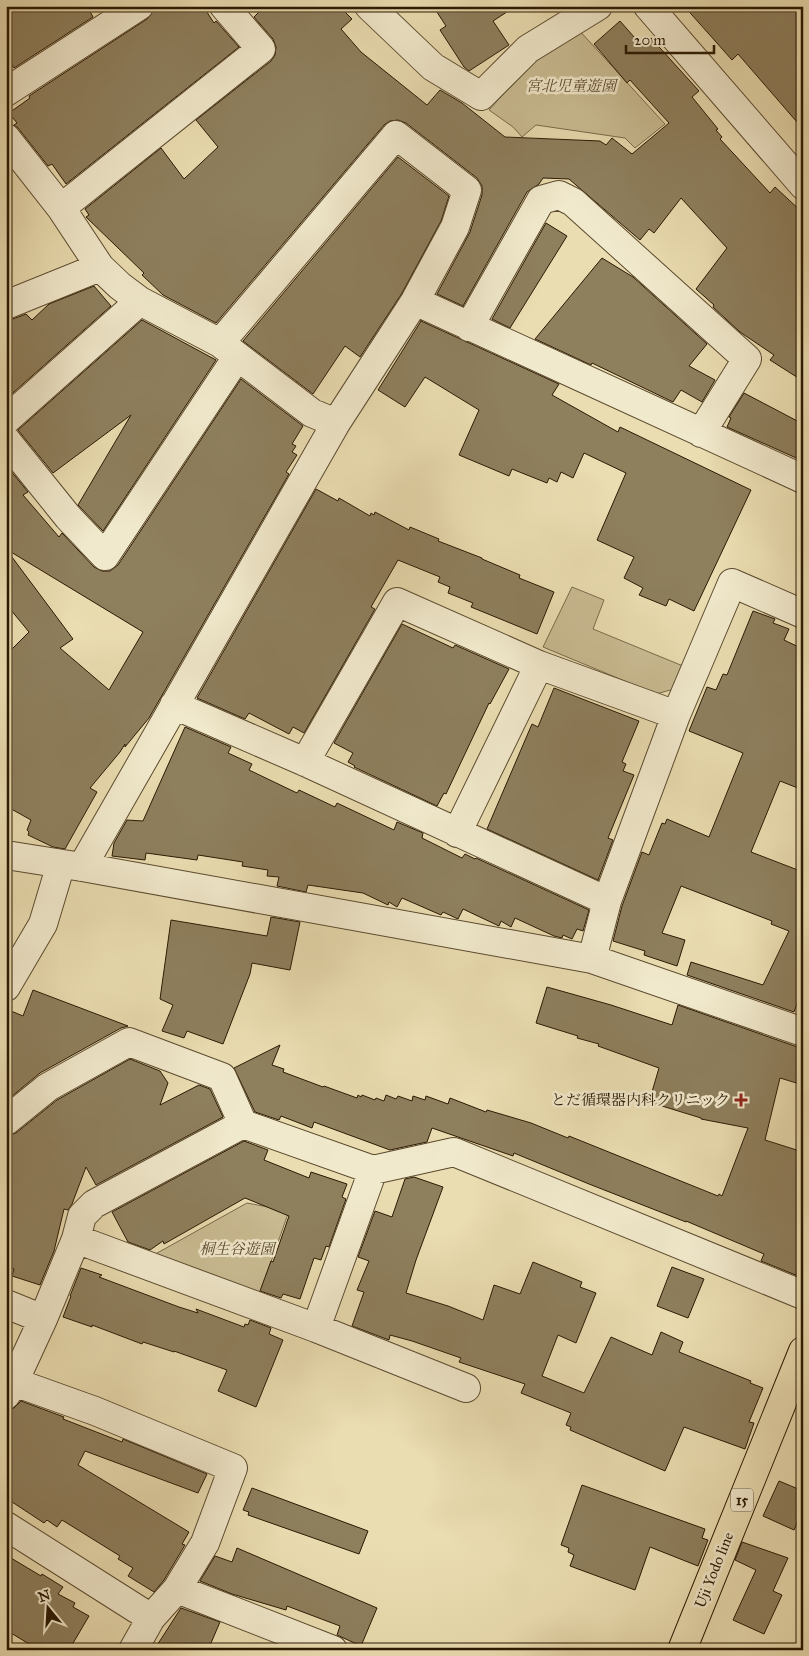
<svg xmlns="http://www.w3.org/2000/svg" width="809" height="1656" viewBox="0 0 809 1656" font-family="'IM FELL Great Primer','Noto Serif JP',serif">
<rect width="100%" height="100%" fill="#eaddb1"/>
<filter id="stains"><feTurbulence type="fractalNoise" baseFrequency=".004" numOctaves="4"/><feColorMatrix values="0 0 0 0 .2 0 0 0 0 .09 0 0 0 0 .02 0 0 0 .5 -.17"/></filter>
<radialGradient id="worn" r=".72"><stop offset=".6" stop-color="#630" stop-opacity="0"/><stop offset="1" stop-color="#630" stop-opacity=".3"/></radialGradient>
<path fill="#cabc93" stroke="#7a6a4b" d="M577 28 665 124 635 148 625 138 536 125 522 137 513 127 489 110 539 54Z
M572 587 604 600 593 629 683 666 674 689 656 694 543 647Z
M247 1203 289 1211 259 1296 150 1257Z"/>
<path fill="#8e7f5d" stroke="#2b1903" d="M6 6H87L93 17 14 68 6 54Z
M161 6H203L214 23 216 21 239 47 66 184 52 164 48 166 18 128 14 125 17 123 9 113 30 98 29 96 147 19 153 11Z
M265 6H339L352 19 341 29 361 52 427 105 440 90 462 103 505 137 600 141 606 145 612 138 632 154 669 123 630 80 627 83 594 44 620 21 642 46 651 38 699 91 692 97 718 129 716 130 722 137 720 139 770 193 775 187 803 213V381L770 360 774 355 740 332 713 307 714 305 696 289 727 248 681 198 654 233 649 229 640 240 569 179 543 178 539 184 527 192 463 306 437 294 470 232 482 195V186L477 178 406 123 398 120 390 121 384 125 216 323 163 295 142 275 144 273 86 217 89 215 85 209 161 148 184 179 218 147 196 120 271 61 275 55 276 47 273 39 254 17Z
M433 6H516L493 21 509 45 469 71 464 67 440 30 446 26Z
M684 6H803V129L738 54 732 60Z
M398 157 449 196 441 221 402 293 360 357 345 346 313 394 243 341Z
M546 223 567 236 510 328 492 319Z
M602 258 633 277 707 344 689 366 715 380 702 402 681 390 673 402 592 363 591 365 535 339Z
M94 286 111 306 6 399V323L10 320 26 314 32 320 49 304Z
M142 320 216 360 103 531 78 505 131 415 53 473 18 430Z
M421 321 559 384 552 395 618 432 620 427 751 490 694 611 669 599 666 606 639 595 643 588 624 578 634 557 597 540 626 473 584 453 573 478 561 472 557 482 549 478 547 483 512 469 509 476 459 455 479 410 425 377 405 407 378 390Z
M241 379 303 426 292 444 296 446 292 452 297 455 286 472 289 474 149 718 125 747V744L120 752 90 788 97 792 65 849 53 847 28 835 29 832 27 830 31 820 6 806V655L29 632 6 604V549L73 639 60 648 109 690 143 632 6 549V465L28 492 23 495 59 537 62 533 94 567 102 571H110L118 565Z
M744 393 803 424V461L727 427 731 418 729 417Z
M316 489 338 501 339 498 370 516 371 513 374 515 375 512 409 530 410 527 439 539 438 541 482 558V559L520 575 519 578 554 592 537 634 471 607 473 603 448 593 450 587 438 582 440 577 398 560 371 607 375 609 304 733 293 727 289 734 249 713 245 719 197 698Z
M753 611 775 619 773 623 789 629 784 640 803 649V790L780 781 751 852 803 872V987L794 1012 687 975 691 962 763 985 789 931 771 924 772 921 681 886 662 933 685 940 677 966 644 955 645 951 613 941 622 906 642 852 649 855 662 823 665 824 667 819 709 837 743 753 689 731 707 687 716 690 723 674 727 675Z
M402 624 453 648 455 645 509 669 490 704 489 703 446 794 444 793 437 806 354 767 355 766 348 762 353 753 334 743Z
M554 688 639 721 622 762 626 764 623 771 634 775 608 838 613 840 598 880 487 829 532 724 538 727Z
M185 727 231 747 228 753 252 764 249 770 297 793 299 790 335 807 337 803 394 830 397 822 423 833 422 838 462 858 465 854 475 859 476 858 589 910 583 931 577 929 572 939 563 935 562 938 554 936 515 918 511 927 501 921 499 926 463 909 458 919 443 912 441 915 402 898 397 907 389 902 388 905 363 893 308 885 306 892 277 886 279 877 267 876 268 870 242 866 243 862 198 855 197 860 146 853 145 860 112 856 114 843 127 820 143 821Z
M271 917 300 922 290 970 252 963 250 974 223 1044 187 1031 184 1038 162 1031 173 1005 160 999 171 920 267 936Z
M547 987 611 1005 672 1025 678 1005 803 1049V1085L780 1078 765 1140 803 1152V1278L761 1261 764 1254 686 1221V1222L589 1184 514 1153 513 1156 432 1128 427 1142 390 1150 314 1122 312 1128 281 1116 279 1120 255 1112 234 1068 280 1045 272 1065 284 1069 283 1072 323 1087 324 1086 357 1098 358 1095 361 1097 362 1095 375 1100 376 1098 384 1101 386 1095 396 1099 398 1096 412 1101 413 1096 425 1100 426 1096 448 1104 450 1098 486 1112 487 1110 531 1123 568 1138 569 1136 718 1196 719 1194 722 1196 748 1128 701 1119V1118L649 1102 659 1068 598 1046 599 1044 577 1038 578 1036 536 1023Z
M33 990 128 1026 121 1028 40 1073 6 1101V1024L11 1011 23 1016Z
M130 1059 160 1071 168 1083 160 1105 199 1085 210 1089 223 1117 96 1185 86 1167 72 1204 68 1210 64 1209 54 1251 40 1285 12 1276 14 1269 6 1266V1136L16 1133 57 1100Z
M244 1141 268 1150 264 1160 309 1178 311 1172 347 1184 342 1197 346 1199 329 1247 326 1246 321 1260 314 1258 300 1299 283 1294 281 1298 260 1291 271 1261 273 1262 289 1216 245 1198 164 1244 163 1241 150 1250 128 1242 112 1212Z
M414 1177 443 1187 416 1260 406 1293 448 1306 483 1320 494 1285 520 1294 533 1262 582 1282 580 1287 596 1293 576 1343 558 1335 542 1376 584 1393 611 1337 652 1355 661 1332 683 1342 679 1352 751 1381 750 1383 763 1388 749 1422 754 1423 745 1449 684 1427 665 1471 570 1430 571 1427 566 1425 571 1413 521 1393 525 1384 459 1362 461 1358 412 1341 390 1335 389 1340 352 1326 364 1292 357 1290 369 1261 358 1257 375 1211 392 1217 405 1179Z
M672 1267 704 1279 688 1318 657 1306Z
M81 1268 102 1275 99 1277 179 1307 198 1313 196 1309 244 1327 245 1324 248 1325 250 1320 271 1328 269 1334 283 1340 256 1407 218 1391 227 1370 174 1351V1352L143 1342 142 1344 92 1325V1327L63 1317 71 1296H70Z
M21 1401 64 1417 63 1419 122 1442 123 1439 207 1474 198 1493 85 1451 78 1465 189 1532 182 1544 185 1545 164 1580 154 1592 128 1576 133 1568 118 1559 120 1556 62 1520 57 1527 47 1520 44 1523 6 1498V1411L14 1408Z
M779 1481 803 1491V1510L794 1530 763 1516Z
M582 1485 705 1529 702 1538 708 1540 698 1566 650 1547 635 1590 570 1566 574 1555 568 1552 569 1548 561 1545Z
M252 1488 368 1531 359 1554 248 1515 249 1512 243 1510Z
M742 1542 788 1558 773 1591 782 1595 764 1634 733 1620 756 1570 735 1560Z
M237 1548 377 1608 361 1646 337 1635 340 1626 287 1606 286 1610 232 1594 200 1581 215 1556 232 1562Z
M6 1555 41 1576 42 1574 63 1587 58 1594 75 1603 73 1607 89 1616 69 1650H39L6 1630Z
M181 1608 220 1622 208 1650H154Z"/>
<g fill="none" stroke-linecap="round" stroke-linejoin="round">
<defs>
<path id="minor" d="M369 6 433 67 481 96 528 49 598 6
M648 6 803 185
M6 92 139 6
M6 138 61 208 100 267 120 286 140 301 220 343 312 413 336 423
M61 208 261 49 224 6
M415 301 803 479
M6 305 100 267
M469 327 541 200 559 195 573 202 747 359 701 433
M6 420 140 301
M6 440 68 517 105 556 237 357
M174 705 305 762 607 901
M305 762 397 602 539 665 676 715
M457 833 539 665
M6 855 82 867 592 959 803 1032
M82 867 336 423 415 301 455 227 467 190 396 135 220 343
M592 959 607 901 676 715 732 583 803 614
M6 987 43 924 61 864
M6 1121 48 1087 129 1042 222 1077 243 1124 373 1170 454 1152 803 1295
M76 1239 316 1328 466 1388
M6 1304 43 1319
M316 1328 373 1170
M14 1382 95 1411 233 1468 205 1543 177 1589 151 1618 133 1650
M6 1395 14 1382 43 1319 76 1239 82 1216 94 1204 243 1124
M6 1526 151 1618
M177 1589 333 1650"/>
<path id="major" d="M682 1650 803 1351"/>
</defs>
<use href="#minor" stroke="#5b4a2e" stroke-width="30"/>
<use href="#major" stroke="#2b1903" stroke-width="30"/>
<use href="#minor" stroke="#f1e9cc" stroke-width="28"/>
<use href="#major" stroke="#eaddb1" stroke-width="28"/>
</g>
<path fill="#8f2418" stroke="#f1e9cc" stroke-width="2" d="M738.5 1092.5h5v5h5v5h-5v5h-5v-5h-5v-5h5z"/>
<g text-anchor="middle" dominant-baseline="central" stroke-width="5" stroke-linejoin="round" paint-order="stroke">
<rect fill="#f1e9cc" stroke="#66573f" stroke-width="1" x="731" y="1488.5" width="22" height="23" rx="4"/>
<g font-size="14" font-weight="bold" fill="#2b1903">
<text x="742" y="1500">15</text>
</g>
<g font-size="15" font-style="italic" fill="#5b4a2e" stroke="#f1e9cc">
<text x="571" y="86">宮北児童遊園</text>
<text x="237" y="1249">桐生谷遊園</text>
</g>
<g font-size="15" fill="#2b1903" stroke="#f1e9cc" text-anchor="end">
<text x="730" y="1100">とだ循環器内科クリニック</text>
</g>
<g font-size="15" fill="#2b1903" stroke="#f1e9cc">
<text transform="translate(714 1570) rotate(-68)">Uji Yodo line</text>
</g>
</g>
<rect width="809" height="1656" fill="none" stroke="#eaddb1" stroke-width="25"/>
<rect x="8" y="8" width="794" height="1641" fill="none" stroke="#2b1903" stroke-width="2.5"/>
<rect x="12" y="12" width="784" height="1631" fill="none" stroke="#2b1903"/>
<g transform="translate(48 1608) rotate(342)" stroke="#f1e9cc" stroke-width="4" paint-order="stroke">
<path d="M0-4L9 19L0 12L-9 19Z" fill="#2b1903"/>
<text y="-8" font-size="14" font-weight="bold" text-anchor="middle" fill="#2b1903">N</text>
</g>
<path d="M626 45v8h88v-8" fill="none" stroke="#2b1903" stroke-width="2.5"/>
<text x="634" y="45" font-size="15" fill="#2b1903" stroke="#f1e9cc" stroke-width="4" paint-order="stroke">20 m</text>
<rect width="100%" height="100%" filter="url(#stains)"/>
<rect width="100%" height="100%" fill="url(#worn)"/>
</svg>
